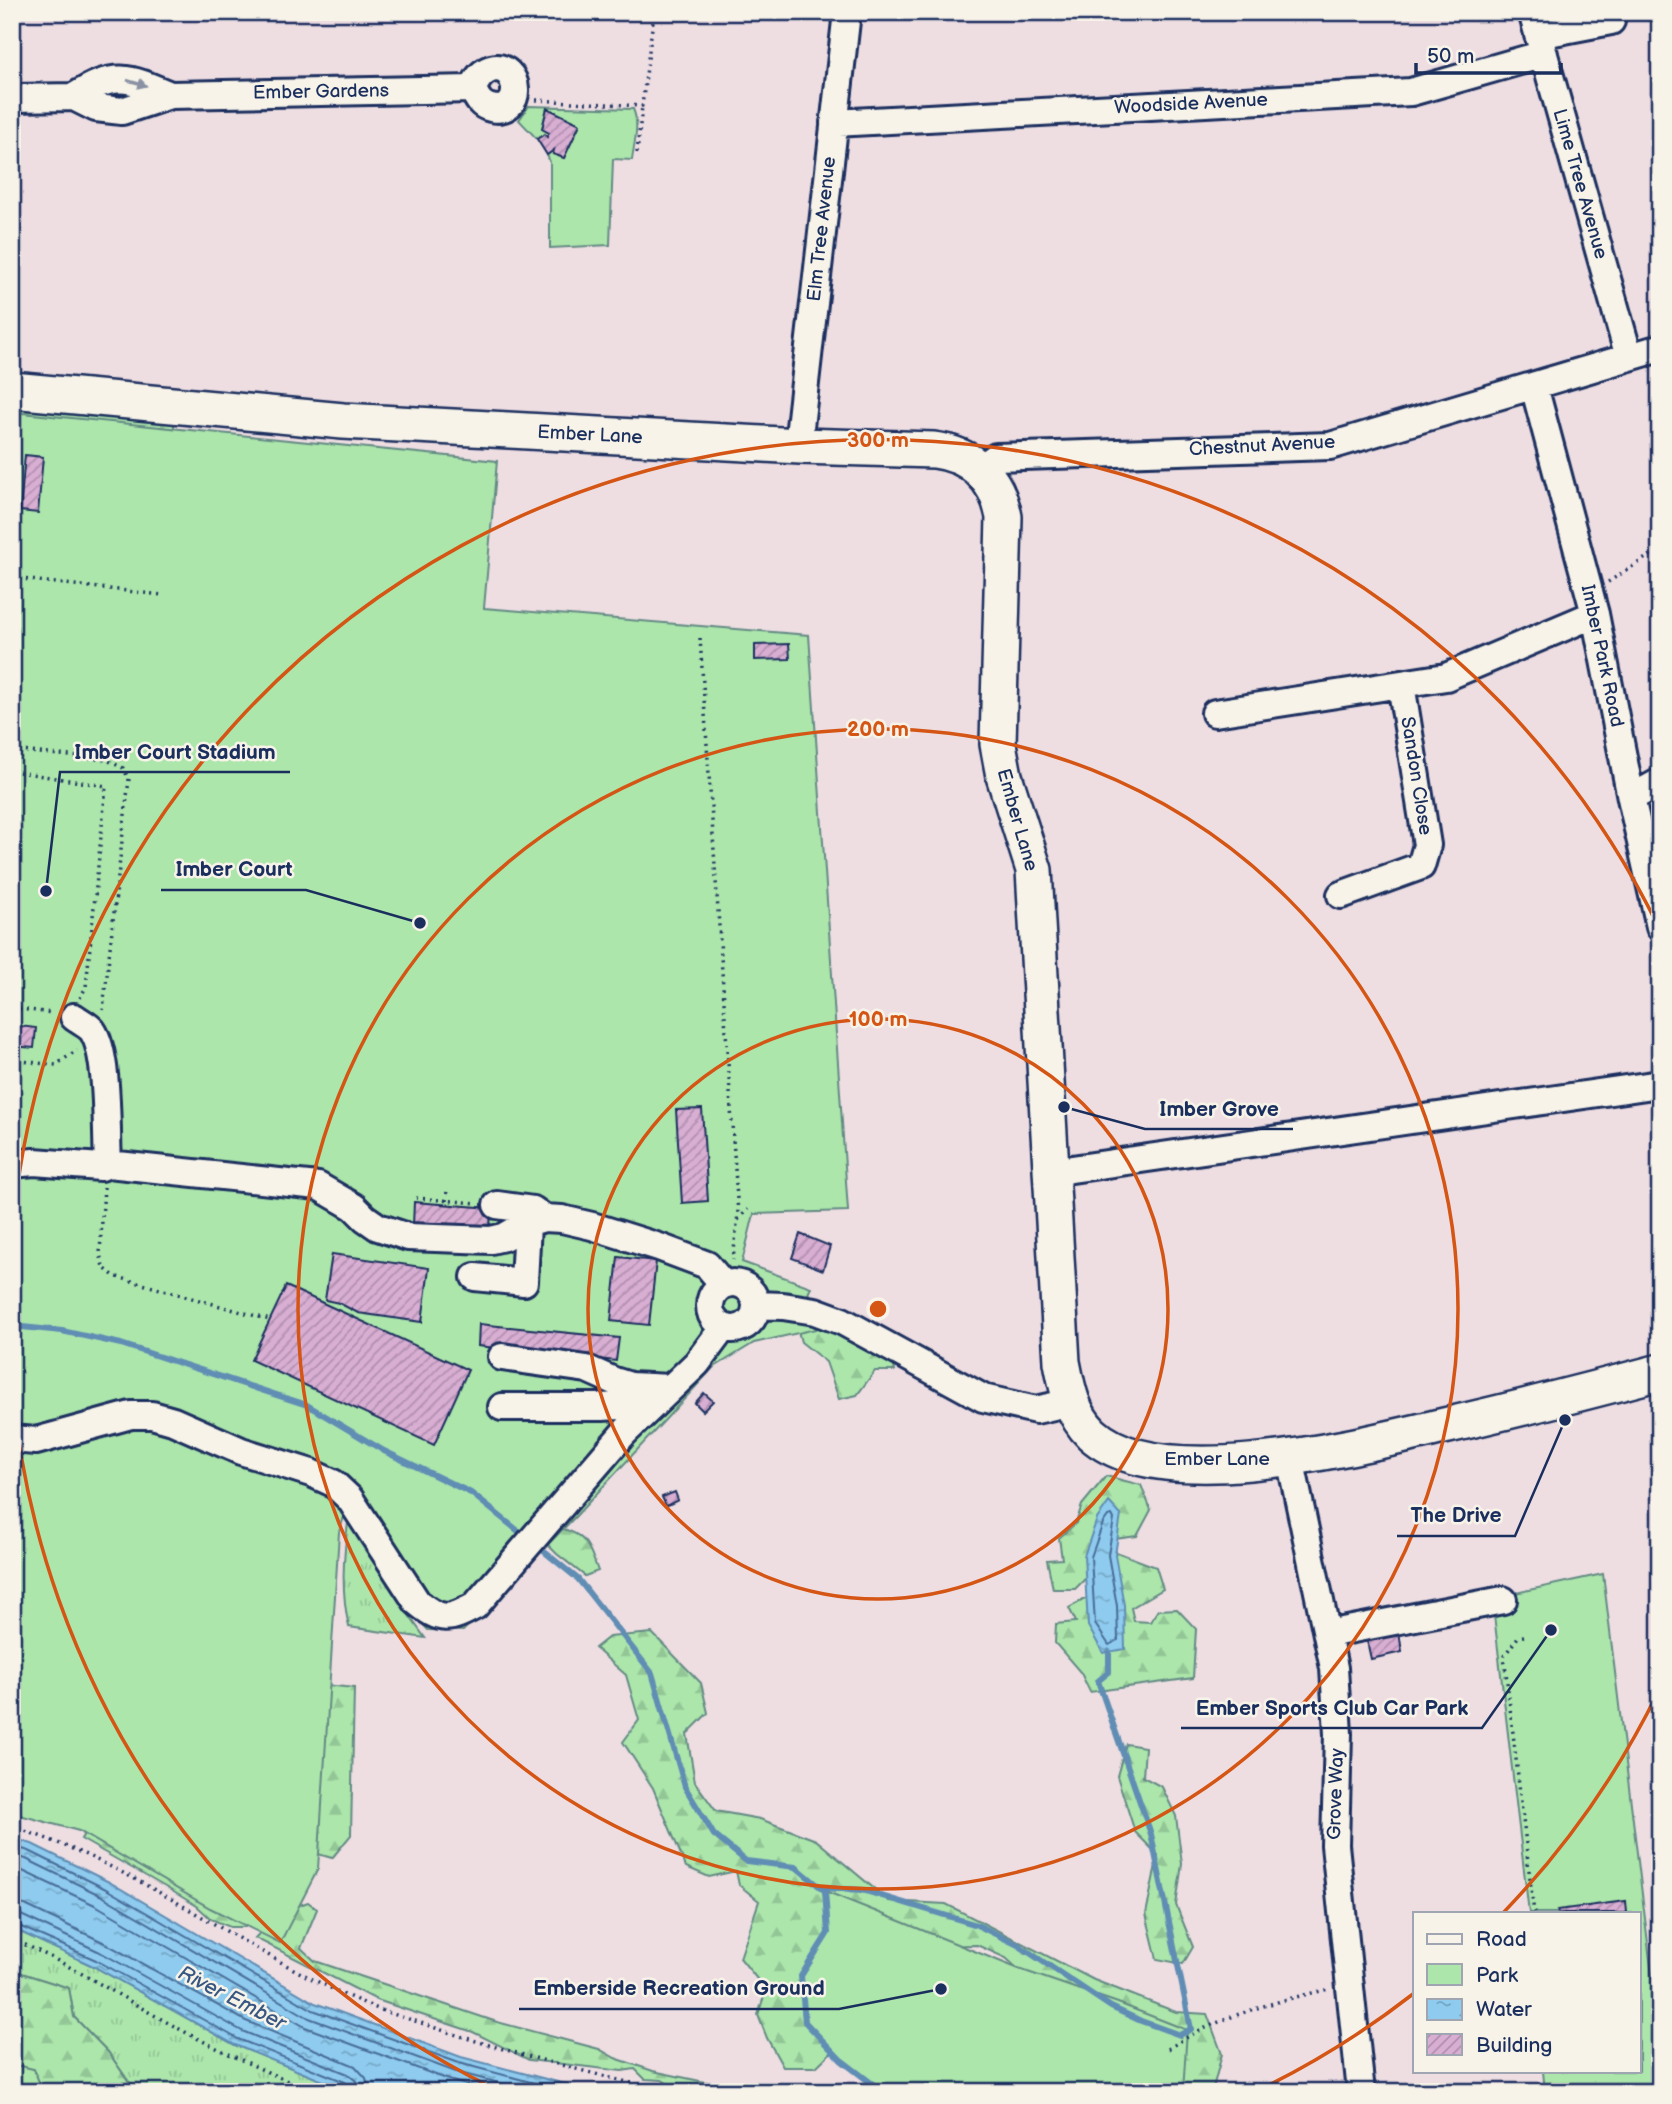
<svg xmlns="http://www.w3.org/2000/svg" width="1672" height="2104" viewBox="0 0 1672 2104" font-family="'Balsamiq Sans',sans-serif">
<defs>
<pattern id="grass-tufts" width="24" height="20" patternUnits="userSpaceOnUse" patternTransform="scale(1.75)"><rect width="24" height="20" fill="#ace6ab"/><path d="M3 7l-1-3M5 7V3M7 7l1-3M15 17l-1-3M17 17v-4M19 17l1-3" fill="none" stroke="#93c696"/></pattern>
<pattern id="forest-firs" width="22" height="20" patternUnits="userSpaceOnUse" patternTransform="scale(1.75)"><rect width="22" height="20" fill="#ace6ab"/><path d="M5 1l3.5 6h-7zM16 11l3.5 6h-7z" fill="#93c696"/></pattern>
<pattern id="water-ripples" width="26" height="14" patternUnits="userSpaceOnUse" patternTransform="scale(1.75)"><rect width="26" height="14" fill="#8ecbee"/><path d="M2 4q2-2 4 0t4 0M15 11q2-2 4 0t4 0" fill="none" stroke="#73a5c4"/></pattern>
<pattern id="building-hatch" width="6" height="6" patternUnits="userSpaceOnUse" patternTransform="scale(1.75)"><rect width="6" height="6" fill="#d9aed3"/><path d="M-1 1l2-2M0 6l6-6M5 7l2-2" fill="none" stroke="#af8eae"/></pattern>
</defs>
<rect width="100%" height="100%" fill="#eedee2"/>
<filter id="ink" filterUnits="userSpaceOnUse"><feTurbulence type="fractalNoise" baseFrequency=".0143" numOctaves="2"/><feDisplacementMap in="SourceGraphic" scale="14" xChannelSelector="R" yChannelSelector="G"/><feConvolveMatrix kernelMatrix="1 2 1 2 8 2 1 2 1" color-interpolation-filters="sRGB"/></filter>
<g filter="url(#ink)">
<path fill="url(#grass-tufts)" stroke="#648a84" stroke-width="2" d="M348 1523H353L408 1614 425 1638 349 1627C341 1592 343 1558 348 1523Z
M12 1928 93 1966 235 2045 350 2092H136L108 2052 74 2017 69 1988 12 1970Z
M12 2064 34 2069 43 2092H12Z"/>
<path fill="url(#forest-firs)" stroke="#648a84" stroke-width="2" d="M19 404 174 421V431L12 423V410Z
M794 1316 838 1324 850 1342 894 1365 895 1371H875L857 1395 839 1399 826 1362 801 1342Z
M1106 1476 1141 1485 1151 1510 1137 1536 1115 1539 1111 1550 1156 1567 1163 1589 1131 1608 1134 1621 1150 1622 1158 1610 1177 1609 1196 1629 1193 1678 1090 1692 1081 1673 1055 1643 1056 1624 1076 1622 1069 1608 1094 1594 1098 1566 1075 1589H1053L1047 1560 1062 1559 1059 1538 1076 1523 1082 1505Z
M550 1525C584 1534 586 1538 598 1571L585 1576 557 1554 543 1540Z
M652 1633 701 1683 708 1713 687 1734 695 1782 716 1811 760 1819 816 1840 889 1901 946 1904 1094 1980 1176 2012 1207 2014 1222 2054 1212 2092H1175L1045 1994 1006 1958 977 1945 913 1946 858 2026 816 2067H783L767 2038 758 2015 766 1990 740 1958 759 1901 739 1885 736 1871 709 1877 686 1867 653 1788 623 1742 639 1720 626 1675 595 1648 609 1637Z
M325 1685 354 1688 351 1835 332 1858 308 1851Z
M1126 1744 1145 1747 1143 1777 1162 1787 1176 1816 1182 1864 1176 1905 1193 1947 1183 1964 1157 1959 1146 1914 1158 1855 1135 1832 1117 1776Z
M87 1829 250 1915 245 1927H230L211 1919 197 1906 167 1888 81 1839Z
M308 1902 317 1909 301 1948 315 1961 497 2022 599 2049 615 2058 653 2071 752 2092H681L662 2080 645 2079 635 2069 622 2071 529 2060 473 2032 377 2000 255 1938C269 1922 287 1909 308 1902Z
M12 1970 69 1988 74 2017 108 2052 136 2092H43L34 2069 12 2064Z"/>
<path fill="#ace6ab" stroke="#648a84" stroke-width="2" d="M529 106 633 109C640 124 634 144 632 160L613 159 610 245 550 248V162L547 155 554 150 553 154 564 158 580 124 547 108 542 128 549 133 547 137 537 139 519 120Z
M12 412 497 461 484 608 809 635 848 1211 754 1214 742 1262 811 1287 808 1294 827 1304 816 1329 754 1343 713 1368 574 1518 463 1631 428 1630 414 1615 346 1511 339 1532 318 1869 280 1943 210 1908 79 1831 12 1813Z
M1603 1574 1652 1976 1660 2065V2092H1545L1543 2071H1639V1913H1529L1492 1598Z
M825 1891 1019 1969 1118 2003 1187 2030 1183 2092H883L841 2060 805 2022 801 1976 828 1933Z"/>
<path fill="url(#water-ripples)" stroke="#608db4" stroke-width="2" d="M1109 1502 1121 1515 1115 1555 1124 1605 1125 1649 1103 1653 1088 1626 1084 1556 1097 1519Z
M12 1838 32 1844 109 1882 315 2003 461 2057 596 2092H350L235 2045 93 1966 12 1928Z"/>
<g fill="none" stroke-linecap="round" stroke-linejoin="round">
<path stroke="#496d98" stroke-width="2" d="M1112 1515 1114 1519 1108 1555 1117 1606 1118 1640 1109 1645 1095 1624 1091 1557 1103 1523 1108 1516Z
M12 1846 29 1851 106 1889 313 2010 459 2063 568 2092
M12 1855 26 1859 102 1896 309 2018 456 2072 534 2092
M12 1866 97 1906 305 2027 452 2081 492 2092
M12 1903 25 1905 105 1943 246 2021 355 2066 366 2078 369 2092
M12 1914 21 1915 100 1952 242 2031 348 2074 356 2081 358 2092
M12 1923 96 1960 238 2039 345 2082 349 2086 350 2092"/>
<path stroke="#608db4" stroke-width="6" d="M12 1326 62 1331 121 1344 307 1405 384 1451 471 1493 527 1538
M536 1545 578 1579 652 1673 685 1787 714 1835 746 1861 796 1867 825 1891 828 1933 801 1976 805 2022 841 2060 883 2092
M822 1888 862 1890 977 1925 1018 1945 1111 2007 1141 2021 1180 2035 1191 2029 1151 1834 1098 1681 1109 1672V1652"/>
</g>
<path fill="url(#building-hatch)" stroke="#1b2f5e" stroke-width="2" d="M547 108 580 124 564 158 553 154 554 150 547 155 537 139 545 134 547 137 549 133 542 129Z
M25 455 43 457 38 513 20 511Z
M789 644 790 659 755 660V645Z
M12 1025 36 1028 34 1048 12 1046Z
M702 1109 708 1201 682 1203 676 1110Z
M414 1202 491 1208 490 1231 413 1226Z
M800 1234 830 1246 823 1270 792 1258Z
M332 1254 429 1268 422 1322 358 1313 339 1303 325 1300Z
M618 1257 656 1261 649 1325 611 1321Z
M286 1286 468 1370 434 1445 251 1360Z
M479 1324 619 1338 616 1361 478 1346Z
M704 1393 713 1401 703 1411 695 1403Z
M675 1492 678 1500 666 1506 662 1497Z
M1398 1625 1402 1652 1371 1659 1365 1632Z
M1626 1901 1627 1913H1558L1557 1910Z"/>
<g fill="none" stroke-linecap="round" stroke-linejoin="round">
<defs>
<path id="minor" d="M1532 12 1629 357
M1538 35 1611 21
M170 95 473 89C476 80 481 72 491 69 520 61 526 116 491 108 481 106 477 99 473 89
M12 98 74 97 96 108 122 111 170 95C128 77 114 71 74 97
M834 123 1411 92 1544 54
M1534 386 1595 614 1631 798 1660 927
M800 446V427L847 12
M981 468 996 457 1330 446 1660 348
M1215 713 1446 677 1595 614
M1631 798 1660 782
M1341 895 1421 866 1427 845 1401 684
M74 1017C79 1021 88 1025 92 1030 109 1053 106 1133 108 1164L318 1186 354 1207 365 1218 378 1227 408 1237 491 1240 504 1237 530 1222 544 1218 562 1219 592 1226 659 1247 707 1265 724 1285
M12 1164 34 1162 101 1167 108 1164
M1051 1172 1660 1084
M497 1205 533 1210 544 1218
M475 1277 524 1282 527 1224
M710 1306a23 23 0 1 1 46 0a23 23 0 1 1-46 0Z
M756 1305 783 1306 815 1311 842 1321 983 1398 1036 1410 1071 1402
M502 1357 587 1369 614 1381 630 1386 670 1388
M502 1407H602L619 1406 659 1393
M12 1439 36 1441 131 1415H152L173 1421 241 1451 311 1473 333 1483 350 1499 417 1602C441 1622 449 1620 475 1606L624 1433 697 1363 723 1328
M1290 1458 1334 1668 1338 1734 1335 1845 1361 2092
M1327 1634 1503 1600"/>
<path id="major" d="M12 390 343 421 800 446 934 450C974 455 997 479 1004 517L998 744 1004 776 1034 870 1062 1362C1067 1388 1072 1415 1092 1434 1161 1497 1361 1445 1444 1426 1516 1410 1588 1391 1660 1372"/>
</defs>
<use href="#minor" stroke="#1b2f5e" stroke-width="32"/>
<use href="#major" stroke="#1b2f5e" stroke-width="40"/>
<path stroke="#1b2f5e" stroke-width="3.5" stroke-dasharray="2 5" stroke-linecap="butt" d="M536 100 642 106 654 12
M637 153 642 106
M12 578 162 595
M1608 582 1660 549
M700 638 738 1214 733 1260
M12 750 107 760 123 768 129 779 103 1010
M12 771 106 786 86 987 80 998
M12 1008 52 1013
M12 1060 56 1065 77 1050
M104 1187 100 1253 103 1267 114 1276 270 1320
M416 1198 477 1203
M446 1201 447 1191
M738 1220 748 1209
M1524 1636 1518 1637 1504 1656 1534 1913
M12 1827C140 1865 244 1953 366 2004 384 2012 403 2017 421 2023 501 2051 584 2071 666 2092
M12 1939C68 1963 119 1996 172 2025 218 2050 265 2071 312 2092
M1168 2049C1216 2017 1273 2002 1329 1989"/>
<use href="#minor" stroke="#f7f3e8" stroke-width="26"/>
<use href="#major" stroke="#f7f3e8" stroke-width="35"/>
</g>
<defs><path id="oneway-solid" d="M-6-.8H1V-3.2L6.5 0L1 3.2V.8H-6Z" transform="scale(1.75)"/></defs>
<use fill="#8991a3" href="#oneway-solid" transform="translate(137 83) rotate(16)"/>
</g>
<g fill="none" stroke="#d45514" stroke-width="3.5">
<circle cx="878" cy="1309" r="290"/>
<circle cx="878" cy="1309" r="580"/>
<path d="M1659 1690A869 869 0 0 1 1503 1913M1413 1994A869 869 0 0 1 1259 2090M497 2090A869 869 0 0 1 12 1385M12 1233A869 869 0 0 1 1659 928"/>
</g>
<g text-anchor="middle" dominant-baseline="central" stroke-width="5" stroke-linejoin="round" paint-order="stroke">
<g font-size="19" fill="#1b2f5e" stroke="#f7f3e8">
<text transform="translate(321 92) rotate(-1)">Ember Gardens</text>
<text transform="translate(1191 104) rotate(-3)">Woodside Avenue</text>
<text transform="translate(1580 184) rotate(74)">Lime Tree Avenue</text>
<text transform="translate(822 229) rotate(-84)">Elm Tree Avenue</text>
<text transform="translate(590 435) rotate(3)">Ember Lane</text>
<text transform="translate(1262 446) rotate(-3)">Chestnut Avenue</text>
<text transform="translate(1602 656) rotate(78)">Imber Park Road</text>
<text transform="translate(1416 776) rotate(81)">Sandon Close</text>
<text transform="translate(1017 820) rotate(74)">Ember Lane</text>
<text x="1217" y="1459">Ember Lane</text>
<text transform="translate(1336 1794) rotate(-88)">Grove Way</text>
</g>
<g font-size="21" font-style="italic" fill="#385682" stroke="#f7f3e8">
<text transform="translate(232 1998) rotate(27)">River Ember</text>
</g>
</g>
<circle cx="878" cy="1309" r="10" fill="#d45514" stroke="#f7f3e8" stroke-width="3.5"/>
<g font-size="21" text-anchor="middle" font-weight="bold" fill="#d45514" stroke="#f7f3e8" stroke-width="5" stroke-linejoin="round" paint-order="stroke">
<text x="878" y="447">300 m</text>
<text x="878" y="736">200 m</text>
<text x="878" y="1026">100 m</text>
</g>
<path fill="none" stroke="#1b2f5e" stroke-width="2.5" d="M46 891L60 772H290M420 923L306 890H161M1064 1107L1145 1129H1293M1565 1420L1515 1536H1397M1551 1630L1482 1728H1181M941 1989L839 2009H519"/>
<g fill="#1b2f5e" stroke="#f7f3e8" stroke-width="2.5">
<circle cx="46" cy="891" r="7"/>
<circle cx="420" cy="923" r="7"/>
<circle cx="1064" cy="1107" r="7"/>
<circle cx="1565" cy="1420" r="7"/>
<circle cx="1551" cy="1630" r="7"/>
<circle cx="941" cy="1989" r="7"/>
</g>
<g font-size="21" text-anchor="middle" font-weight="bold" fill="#1b2f5e" stroke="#f7f3e8" stroke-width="5" stroke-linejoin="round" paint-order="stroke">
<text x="175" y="759">Imber Court Stadium</text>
<text x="234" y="876">Imber Court</text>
<text x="1219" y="1116">Imber Grove</text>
<text x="1456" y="1522">The Drive</text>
<text x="1332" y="1715">Ember Sports Club Car Park</text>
<text x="679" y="1995">Emberside Recreation Ground</text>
</g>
<rect width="1672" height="2104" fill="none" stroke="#f7f3e8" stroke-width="42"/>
<rect x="21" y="21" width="1630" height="2062" fill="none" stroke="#1b2f5e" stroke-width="2.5" filter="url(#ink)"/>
<rect x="1413" y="1912" width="228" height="161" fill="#f7f3e8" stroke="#9fa5b1" stroke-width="2"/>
<rect x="1427" y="1934" width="35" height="10" fill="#f7f3e8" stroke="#9fa5b1" stroke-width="2"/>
<text x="1476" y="1946" font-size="21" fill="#1b2f5e">Road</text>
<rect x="1427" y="1964" width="35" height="21" fill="#ace6ab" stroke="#9fa5b1" stroke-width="2"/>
<text x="1476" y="1982" font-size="21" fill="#1b2f5e">Park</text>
<rect x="1427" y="1999" width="35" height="21" fill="url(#water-ripples)" stroke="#9fa5b1" stroke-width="2"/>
<text x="1476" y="2016" font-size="21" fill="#1b2f5e">Water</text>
<rect x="1427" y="2034" width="35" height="21" fill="url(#building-hatch)" stroke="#9fa5b1" stroke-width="2"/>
<text x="1476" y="2052" font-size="21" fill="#1b2f5e">Building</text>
<path d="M1416 63v10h145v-10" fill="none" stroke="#1b2f5e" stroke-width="3.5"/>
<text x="1427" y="63" font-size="21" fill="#1b2f5e" stroke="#f7f3e8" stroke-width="5" paint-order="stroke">50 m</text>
</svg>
